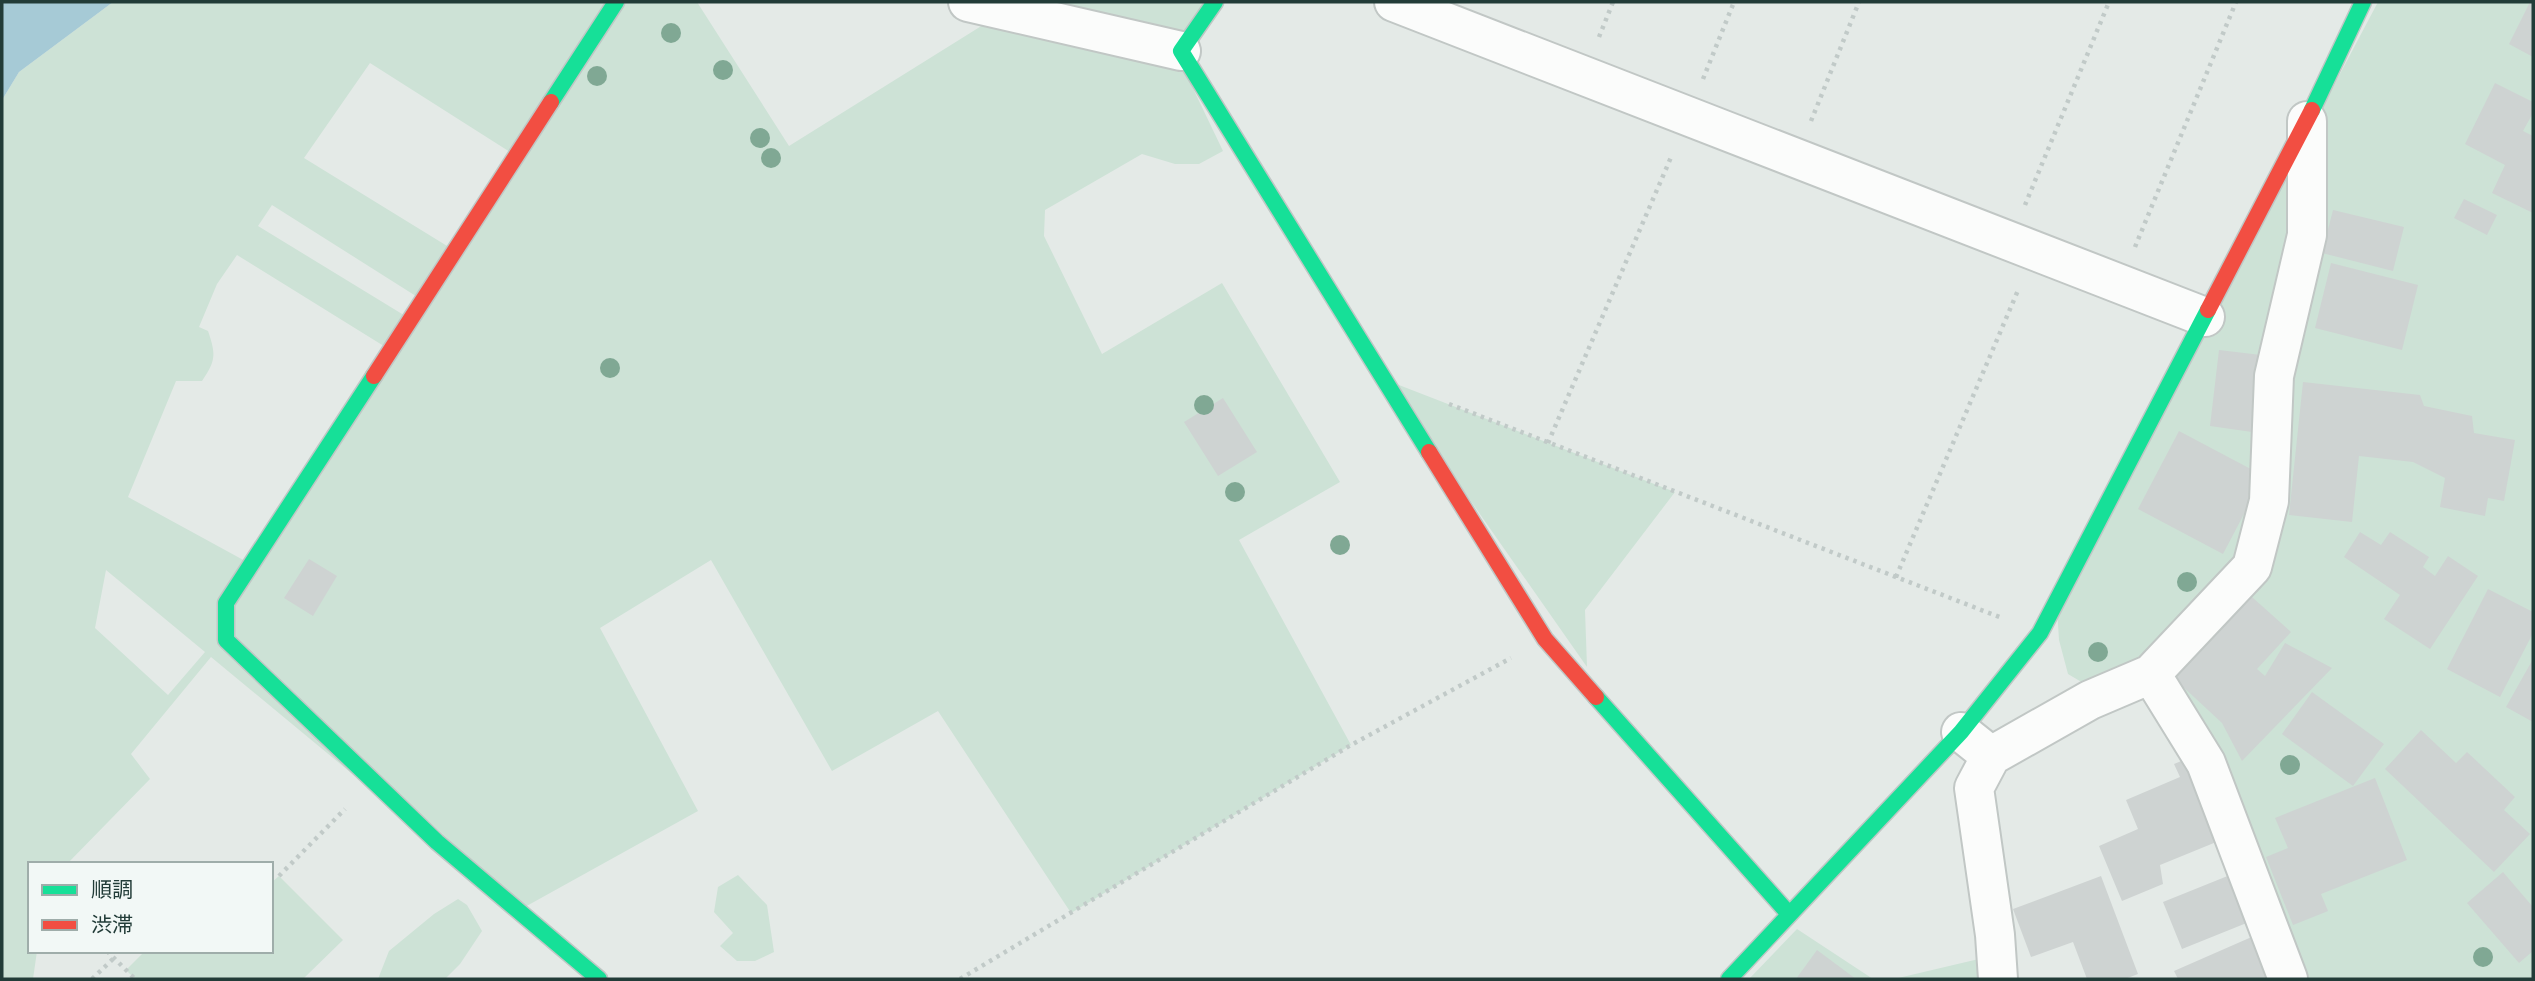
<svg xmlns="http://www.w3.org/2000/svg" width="2535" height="981" viewBox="0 0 2535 981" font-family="'Noto Sans','Noto Sans JP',sans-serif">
<rect width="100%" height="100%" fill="#e4eae7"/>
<path fill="#cde2d6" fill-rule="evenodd" d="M113 2H613L513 154 370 63 304 158 452 249 419 298 272 205 258 226 407 317 387 348 237 255 217 284 199 327 208 331C216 354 216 361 202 381H176L128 497 247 562 221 643 437 844 211 657 131 754 150 779 67 864H30V951H37L33 979H2V100L19 72ZM106 570 205 652 168 695 95 628Z
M620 2H697L789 146 999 15 1177 55 1223 151 1199 164H1175L1142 154 1045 210 1044 236 1102 354 1222 283 1340 482 1239 540 1351 745 1071 913 938 711 832 771 711 560 600 628 698 811 523 908 231 639V603Z
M974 2H1224L1181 50Z
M2378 2H2533V979H2300L2160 675 2095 690 2068 674 2059 640 2057 608Z
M1386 380 1675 492 1585 610 1587 667Z
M738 875 767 905 774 952 755 961H737L720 946 733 933 714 912 718 887Z
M279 876 343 940 303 979H135L126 970 145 951H271V883Z
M458 899 467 905 482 931 460 964 445 979H378L389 951 434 914Z
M1797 929 1873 979H1749Z
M1983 958 1986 979H1894Z"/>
<path fill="#a6cad6" d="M2 2H113L19 72 2 100Z"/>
<path fill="#ced3d2" d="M2530 2H2533V57L2509 44Z
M2495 83 2533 102V113L2523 131 2533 136V213L2492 193 2505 165 2465 144Z
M2464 199 2497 215 2487 235 2454 218Z
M2333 210 2404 227 2393 271 2322 253Z
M2331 263 2418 285 2402 350 2315 328Z
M2219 350 2261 355 2252 432 2210 426Z
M2303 382 2420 395 2424 406 2472 416 2474 433 2515 440 2504 501 2488 498 2485 516 2440 507 2445 478 2413 462 2359 456 2352 522 2289 515Z
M1223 398 1257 452 1218 476 1184 422Z
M2179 431 2264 476 2223 554 2138 509Z
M2360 532 2381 545 2390 532 2429 557 2423 567 2435 576 2448 556 2478 576 2430 649 2384 619 2400 595 2344 557Z
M309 559 337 576 313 616 284 598Z
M2243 589 2291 632 2257 669 2265 676 2285 643 2332 668 2242 761 2222 723 2166 671Z
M2488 589 2533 612V633L2500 697 2447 669Z
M2533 659V722L2506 707Z
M2312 692 2384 744 2353 786 2282 734Z
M2421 730 2456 763 2467 752 2515 797 2504 810 2530 834 2494 872 2385 769Z
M2196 755 2231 836 2160 865 2163 884 2122 901 2099 846 2138 829 2126 800 2180 777 2174 764Z
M2375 778 2407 860 2321 894 2328 911 2293 925 2266 857 2288 848 2275 818Z
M2240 871 2259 918 2182 949 2163 902Z
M2503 872 2533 907V951L2519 963 2467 903Z
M2101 876 2138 974 2125 979H2087L2073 942 2031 957 2013 909Z
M2263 932 2284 979H2178L2174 971Z
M1817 950 1856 979H1796Z"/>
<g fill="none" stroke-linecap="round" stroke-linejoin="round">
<defs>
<path id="street" d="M968 2 1181 51
M1394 2 2205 317
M2151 674 2206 763 2288 979
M1961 732 1991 756 2090 700 2151 674 2252 567 2269 501 2274 376 2307 235V121
M1991 756 1974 788 1995 935 1998 979"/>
<path id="fast" d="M1215 2 1181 51 1429 452
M551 102 616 2
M2312 110 2363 2
M374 376 226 603V640L437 842 599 979
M1596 697 1789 914
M1729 979 1961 732 2040 633 2208 310"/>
<path id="jam" d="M2208 310 2312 110
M374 376 551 102
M1429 452 1545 639 1596 697"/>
</defs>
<use href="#street" stroke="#c1c7c5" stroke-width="42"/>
<use href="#fast" stroke="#bfc7c5" stroke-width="19"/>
<use href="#jam" stroke="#bfc7c5" stroke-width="19"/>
<path stroke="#c1cac8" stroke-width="4.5" stroke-dasharray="3.5 5" stroke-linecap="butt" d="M1599 37 1613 2
M1703 79 1734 2
M1811 121 1859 2
M2025 205 2109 2
M2135 247 2236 2
M1449 404 2002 618
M1548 443 1672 155
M1896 577 2019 288
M279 876 345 809
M107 951 135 979
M92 979 114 958
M960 979 1351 745 1511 658"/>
<use href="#street" stroke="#fbfcfb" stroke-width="38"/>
<use href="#fast" stroke="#16e098" stroke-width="16"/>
<use href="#jam" stroke="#f24e42" stroke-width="16"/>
</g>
<g fill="#80a894">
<circle cx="671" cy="33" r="10"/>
<circle cx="723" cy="70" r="10"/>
<circle cx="597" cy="76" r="10"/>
<circle cx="760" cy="138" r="10"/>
<circle cx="771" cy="158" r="10"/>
<circle cx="610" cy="368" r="10"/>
<circle cx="1204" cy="405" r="10"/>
<circle cx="1235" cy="492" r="10"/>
<circle cx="1340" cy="545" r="10"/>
<circle cx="2187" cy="582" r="10"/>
<circle cx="2098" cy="652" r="10"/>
<circle cx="2290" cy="765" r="10"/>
<circle cx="2483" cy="957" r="10"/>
</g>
<rect width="2535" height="981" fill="none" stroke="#223c38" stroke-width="7"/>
<rect x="28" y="862" width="245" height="91" fill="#f2f8f6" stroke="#9fadaa" stroke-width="2"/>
<rect x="42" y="885" width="35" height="10" fill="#16e098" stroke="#9fadaa" stroke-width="2"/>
<text x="91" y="897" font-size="21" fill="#223c38">順調</text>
<rect x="42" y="920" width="35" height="10" fill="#f24e42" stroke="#9fadaa" stroke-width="2"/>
<text x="91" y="932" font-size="21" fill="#223c38">渋滞</text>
</svg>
